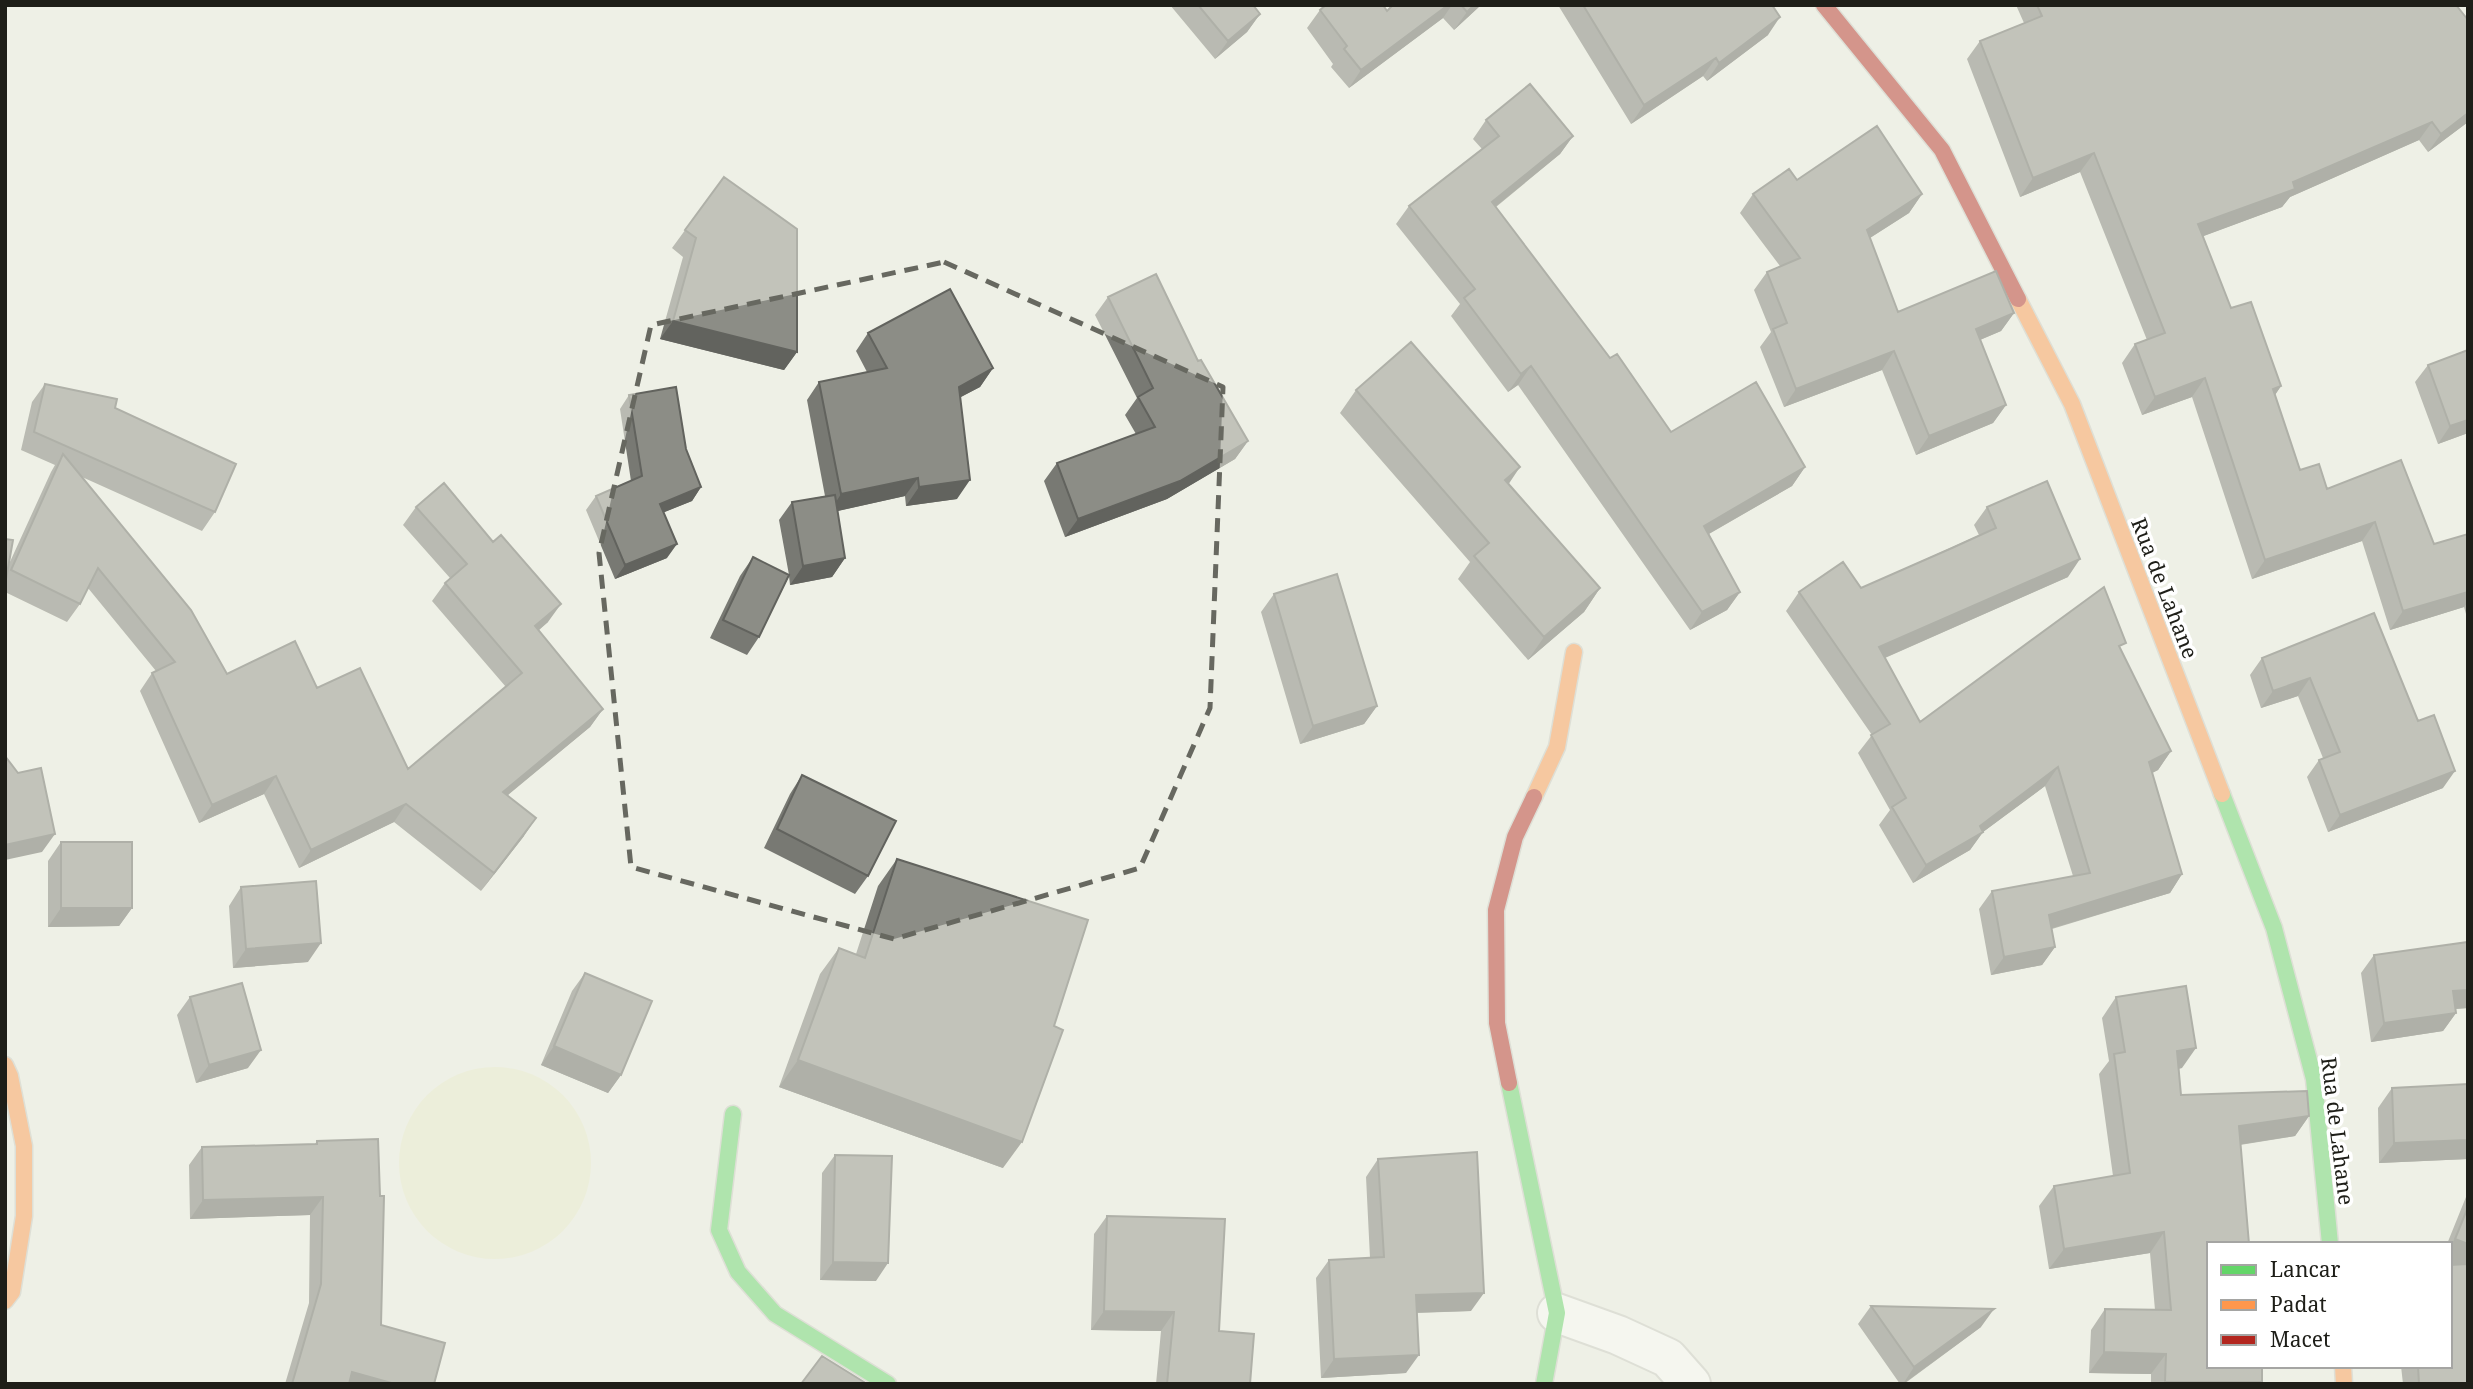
<svg xmlns="http://www.w3.org/2000/svg" width="2473" height="1389" viewBox="0 0 2473 1389" font-family="'Noto Serif',serif">
<rect width="100%" height="100%" fill="#eef0e6"/>
<path fill="#e9ebcd" d="M399 1163a96 96 0 1 1 192 0a96 96 0 1 1-192 0Z"/>
<g fill="none" stroke-linecap="round" stroke-linejoin="round">
<defs>
<path id="street" d="M1557 1313 1618 1335 1668 1358 1691 1384"/>
<path id="fast" d="M2222 794 2274 928 2314 1079 2330 1244
M1509 1083 1557 1313 1544 1384
M733 1114 719 1230 738 1272 775 1314 888 1384"/>
<path id="slow" d="M2018 299 2072 404 2222 794
M1534 797 1557 747 1574 652
M5 1065 10 1076 24 1146V1216L12 1292 5 1301
M2343 1366 2344 1384"/>
<path id="jam" d="M1824 5 1942 150 2018 299
M1509 1083 1497 1023 1496 910 1515 837 1534 797"/>
</defs>
<use href="#street" stroke="#cacbc4" stroke-width="42"/>
<use href="#fast" stroke="#cacbc4" stroke-width="19"/>
<use href="#slow" stroke="#cacbc4" stroke-width="19"/>
<use href="#jam" stroke="#cacbc4" stroke-width="19"/>
<use href="#street" stroke="#fcfdfb" stroke-width="38"/>
<use href="#fast" stroke="#63d668" stroke-width="16"/>
<use href="#slow" stroke="#ff974d" stroke-width="16"/>
<use href="#jam" stroke="#b3261e" stroke-width="16"/>
</g>
<path fill="#787973" d="M1170 5H1253L1260 14 1247 32 1215 59Z
M1393 5H1481L1454 30 1443 18 1349 88 1331 67 1333 64 1307 28 1320 10 1387 11Z
M1558 5H1772L1768 35 1707 81 1703 76 1631 124Z
M2016 5H2456L2468 20V122L2428 152 2419 140 2290 197 2282 207 2203 236 2231 308 2281 386 2275 395 2300 470 2327 489 2434 544 2468 534V621L2464 607 2390 630 2362 541 2252 579 2192 397 2142 415 2122 363 2135 344 2147 340 2080 172 2020 197 1967 59 1980 41 2024 23Z
M1486 120 1573 136 1560 154 1496 207 1610 358 1671 432 1805 467 1792 486 1709 534 1740 592 1727 610 1690 630 1518 385 1508 392 1451 316 1460 304 1396 224 1409 206 1482 149 1473 139Z
M724 177 797 352 784 370 660 339 683 257 672 248Z
M1797 180 1922 194 1909 213 1870 238 1898 312 2014 313 2001 331 1980 340 2006 405 1993 423 1916 455 1882 370 1784 407 1760 347 1771 332 1754 290 1767 272 1780 266 1740 213 1753 194Z
M1108 297 1198 361 1248 441 1235 459 1167 499 1065 537 1044 481 1057 463 1136 434 1125 415 1137 398 1095 315Z
M868 333 993 368 980 387 960 397 957 499 906 506 905 496 837 511 845 558 832 577 790 585 789 576 759 637 747 655 710 638 740 576 753 557 789 575 779 520 792 502 825 496 807 400 819 382 867 372 856 351Z
M2468 350V433L2438 444 2415 382 2428 365Z
M45 384 115 408 215 512 202 531 82 477 227 674 317 688 408 769 506 687 432 601 445 583 450 578 403 525 416 507 548 622 538 631 603 709 590 727 507 795 524 836 481 891 394 822 299 868 264 794 199 823 140 691 152 673 156 671 88 588 80 604 67 622 5 592V539L9 564 51 472 55 465 21 450 32 402Z
M1356 390 1509 484 1600 588 1584 612 1528 660 1458 579 1470 562 1340 413Z
M629 395 686 449 701 487 692 501 664 512 667 558 615 579 586 510 596 496 631 481 620 409Z
M1987 507 2068 577 1885 658 1920 722 2121 650 2171 751 2158 770 2152 773 2182 874 2170 893 2052 929 2055 947 2042 965 1991 975 1979 909 1992 891 2073 876 2045 786 1983 832 1970 850 1913 883 1879 825 1890 810 1858 753 1872 735 1786 611 1799 592 1861 588 1979 535 1974 525Z
M1274 594 1377 706 1364 724 1300 744 1261 612Z
M2374 613 2443 788 2328 832 2307 777 2319 760 2323 758 2298 696 2261 708 2250 675 2262 658Z
M802 775 868 876 855 894 764 848 790 794Z
M61 842 132 908 119 926 48 927V861Z
M897 859 1003 1168 779 1087 820 974 839 948 856 954 878 886Z
M241 887 308 962 233 968 229 906Z
M2468 942V1008L2455 1009 2456 1013 2443 1031 2371 1042 2361 973 2374 955Z
M585 973 621 1075 608 1093 541 1065 572 991Z
M190 997 248 1068 196 1083 177 1015Z
M2116 997 2182 1068 2178 1069 2181 1095 2309 1116 2295 1136 2240 1145 2261 1384H2151V1374L2089 1373 2091 1330 2105 1309 2155 1310 2150 1253 2049 1269 2039 1206 2054 1186 2113 1176 2099 1074 2109 1061 2102 1018Z
M2468 1084V1159L2379 1163 2378 1108 2392 1088Z
M317 1141 381 1325 434 1384H285L309 1303 310 1215 190 1219 189 1165 202 1147 315 1144Z
M835 1155 876 1281 820 1280 822 1173Z
M1378 1159 1471 1311 1417 1313 1406 1373 1321 1378 1316 1278 1329 1260 1370 1258 1366 1177Z
M2468 1192V1384H2403L2401 1366H2450L2454 1265 2450 1263V1244H2447Z
M1107 1216 1219 1331 1250 1384H1156L1161 1331 1091 1330 1094 1234Z
M1871 1306 1981 1327 1904 1384H1900L1858 1324Z"/>
<path fill="#62635e" d="M1448 5H1452L1443 18 1349 88 1361 70Z
M1474 5H1481L1454 30 1467 12Z
M1260 14 1247 32 1215 59 1228 41Z
M1780 17 1768 35 1707 81 1719 63Z
M1716 58 1703 76 1631 124 1644 105Z
M2468 113V122L2428 152 2441 134Z
M2432 122 2419 140 2290 197 2282 207 2185 243 2198 224Z
M1573 136 1560 154 1479 220 1492 202Z
M2094 153 2080 172 2020 197 2033 178Z
M1922 194 1909 213 1854 248 1867 230Z
M2014 313 2001 331 1963 347 1976 329Z
M673 321 797 352 784 370 660 339Z
M1894 351 1882 370 1784 407 1796 389Z
M1531 366 1518 385 1508 392 1521 374Z
M993 368 980 387 946 405 959 387Z
M2205 378 2192 397 2142 415 2155 397Z
M2281 386 2268 405 2273 389Z
M2006 405 1993 423 1916 455 1929 436Z
M2468 420V433L2438 444 2450 426Z
M1248 441 1235 459 1167 499 1065 537 1078 519Z
M1520 467 1504 491 1505 480Z
M1805 467 1792 486 1691 544 1704 526Z
M918 478 905 496 829 513 841 494Z
M970 480 957 499 906 506 919 487Z
M701 487 692 501 650 518 660 504Z
M2375 522 2362 541 2252 579 2265 560Z
M677 544 667 558 615 579 625 565Z
M845 558 832 577 790 585 803 566Z
M2080 559 2068 577 1866 666 1879 647Z
M1600 588 1584 612 1528 660 1544 637Z
M1740 592 1727 610 1690 630 1702 612Z
M2468 592V602L2464 607 2390 630 2403 611Z
M561 604 548 622 522 644 535 626Z
M2310 678 2298 696 2261 708 2273 691Z
M1377 706 1364 724 1300 744 1313 726Z
M603 709 590 727 490 810 503 792Z
M2171 751 2158 770 2136 781 2149 762Z
M2058 767 2045 786 1983 832 1970 850 1913 883 1926 865Z
M2455 771 2443 788 2328 832 2340 815Z
M276 776 264 794 199 823 212 805Z
M406 804 394 822 299 868 311 850Z
M536 818 524 836 481 891 494 873Z
M55 834 42 852 5 860V845Z
M2182 874 2170 893 2036 933 2049 915Z
M61 908H132L119 926 48 927Z
M321 943 308 962 233 968 246 949Z
M2055 947 2042 965 1991 975 2004 957Z
M2468 990V1008L2440 1010 2453 991Z
M2456 1013 2443 1031 2371 1042 2384 1023Z
M554 1046 621 1075 608 1093 541 1065Z
M2196 1048 2182 1068 2162 1071 2177 1051Z
M261 1050 248 1068 196 1083 209 1065Z
M798 1060 1022 1142 1003 1168 779 1087Z
M2309 1116 2295 1136 2224 1147 2239 1126Z
M2468 1140V1159L2379 1163 2394 1143Z
M323 1197 310 1215 190 1219 203 1200Z
M2164 1232 2150 1253 2049 1269 2064 1249Z
M2455 1239 2468 1244V1270L2450 1263V1245Z
M833 1262 888 1263 876 1281 820 1280Z
M1484 1293 1471 1311 1403 1313 1416 1295Z
M1994 1309 1981 1327 1903 1384 1914 1367Z
M1104 1311 1174 1312 1161 1331 1091 1330Z
M2104 1352 2166 1354 2151 1374 2089 1373Z
M1419 1355 1406 1373 1321 1378 1334 1359Z
M352 1372 395 1384H344Z
M2165 1382H2262L2261 1384H2164Z"/>
<path fill="#8c8d86" stroke="#62635e" stroke-width="2" d="M1198 5H1253L1260 14 1228 41Z
M1326 5H1383L1387 11 1393 5H1448L1361 70 1344 49 1347 46 1320 10Z
M1461 5H1474L1467 12Z
M1583 5H1772L1780 17 1719 63 1716 58 1644 105Z
M2037 5H2456L2468 20V113L2441 134 2432 122 2293 182 2295 189 2198 224 2231 308 2251 302 2281 386 2273 389 2300 470 2319 464 2327 489 2401 460 2434 544 2468 534V592L2403 611 2375 522 2265 560 2205 378 2155 397 2135 344 2165 333 2094 153 2033 178 1980 41 2042 16Z
M1530 84 1573 136 1492 202 1610 358 1617 354 1671 432 1756 382 1805 467 1704 526 1740 592 1702 612 1531 366 1521 374 1464 298 1475 289 1409 206 1499 136 1486 120Z
M1877 126 1922 194 1867 230 1898 312 1996 271 2014 313 1976 329 2006 405 1929 436 1894 351 1796 389 1773 329 1787 323 1767 272 1800 258 1753 194 1789 169 1797 180Z
M724 177 797 229V352L673 321 696 238 685 230Z
M1156 274 1198 361 1201 360 1248 441 1180 481 1078 519 1057 463 1155 427 1138 397 1153 388 1108 297Z
M950 289 993 368 959 387 970 480 919 487 918 478 841 494 819 382 887 368 868 333Z
M1411 342 1520 467 1505 480 1600 588 1544 637 1474 556 1489 543 1356 390Z
M2468 350V420L2450 426 2428 365Z
M45 384 117 399 115 408 236 464 215 512 34 432Z
M676 387 686 449 701 487 660 504 677 544 625 565 596 496 642 476 629 395Z
M63 454 191 610 227 674 295 641 317 688 360 668 408 769 522 673 445 583 467 564 416 507 444 483 493 542 501 535 561 604 535 626 603 709 503 792 536 818 494 873 406 804 311 850 276 776 212 805 152 673 175 662 98 568 80 604 11 570Z
M2047 481 2080 559 1879 647 1920 722 2104 587 2126 643 2119 646 2171 751 2149 762 2182 874 2049 915 2055 947 2004 957 1992 891 2090 873 2058 767 1980 826 1983 832 1926 865 1892 807 1906 798 1871 735 1890 724 1799 592 1843 562 1861 588 1952 548 1996 528 1987 507Z
M835 495 845 558 803 566 792 502Z
M5 539 13 540 5 585Z
M753 557 789 575 759 637 723 620Z
M1337 574 1377 706 1313 726 1274 594Z
M2374 613 2418 721 2434 715 2455 771 2340 815 2319 760 2340 752 2310 678 2273 691 2262 658Z
M5 756 18 773 41 768 55 834 5 845Z
M802 775 896 821 868 876 777 829Z
M61 842H132V908H61Z
M897 859 1088 920 1054 1026 1063 1030 1022 1142 798 1060 839 948 865 958Z
M316 881 321 943 246 949 241 887Z
M2468 942V990L2453 991 2456 1013 2384 1023 2374 955Z
M585 973 652 1001 621 1075 554 1046Z
M242 983 261 1050 209 1065 190 997Z
M2186 986 2196 1048 2177 1051 2181 1095 2307 1091 2309 1116 2239 1126 2249 1244H2209V1366H2262V1382H2165L2166 1354 2104 1352 2105 1309 2171 1310 2164 1232 2064 1249 2054 1186 2130 1173 2114 1054 2125 1052 2116 997Z
M2468 1084V1140L2394 1143 2392 1088Z
M378 1139 380 1196H384L381 1325 445 1343 434 1384H395L352 1372 349 1384H292L321 1284 323 1197 203 1200 202 1147 317 1144V1141Z
M1477 1152 1484 1293 1416 1295 1419 1355 1334 1359 1329 1260 1384 1257 1378 1159Z
M835 1155 892 1156 888 1263 833 1262Z
M2468 1207V1244L2455 1239Z
M1107 1216 1225 1219 1219 1331 1254 1334 1250 1384H1167L1174 1312 1104 1311Z
M2467 1264 2468 1384H2419L2418 1366H2450V1265Z
M1871 1306 1994 1309 1914 1367Z
M822 1356 864 1382 863 1384H801Z"/>
<path d="M0 0H2473V1389H0ZM944 262 1223 387 1210 708 1140 868 894 939 631 867 599 553 651 325Z" fill="#eef0e6" fill-opacity=".55" fill-rule="evenodd"/>
<path fill="none" stroke="#676860" stroke-width="5" stroke-dasharray="14 9" stroke-linejoin="round" d="M944 262 1223 387 1210 708 1140 868 894 939 631 867 599 553 651 325Z"/>
<g text-anchor="middle" dominant-baseline="central" stroke-width="7" stroke-linejoin="round" paint-order="stroke">
<g font-size="21" fill="#1e1e18" stroke="#fff">
<text transform="translate(2165 588) rotate(69)">Rua de Lahane</text>
<text transform="translate(2338 1131) rotate(83)">Rua de Lahane</text>
</g>
</g>
<rect width="2473" height="1389" fill="none" stroke="#1e1e18" stroke-width="14"/>
<rect x="2207" y="1242" width="245" height="126" fill="#ffffff" stroke="#a5a5a3" stroke-width="2"/>
<rect x="2221" y="1265" width="35" height="10" fill="#63d668" stroke="#a5a5a3" stroke-width="2"/>
<text x="2270" y="1277" font-size="21" fill="#1e1e18">Lancar</text>
<rect x="2221" y="1300" width="35" height="10" fill="#ff974d" stroke="#a5a5a3" stroke-width="2"/>
<text x="2270" y="1312" font-size="21" fill="#1e1e18">Padat</text>
<rect x="2221" y="1335" width="35" height="10" fill="#b3261e" stroke="#a5a5a3" stroke-width="2"/>
<text x="2270" y="1347" font-size="21" fill="#1e1e18">Macet</text>
</svg>
